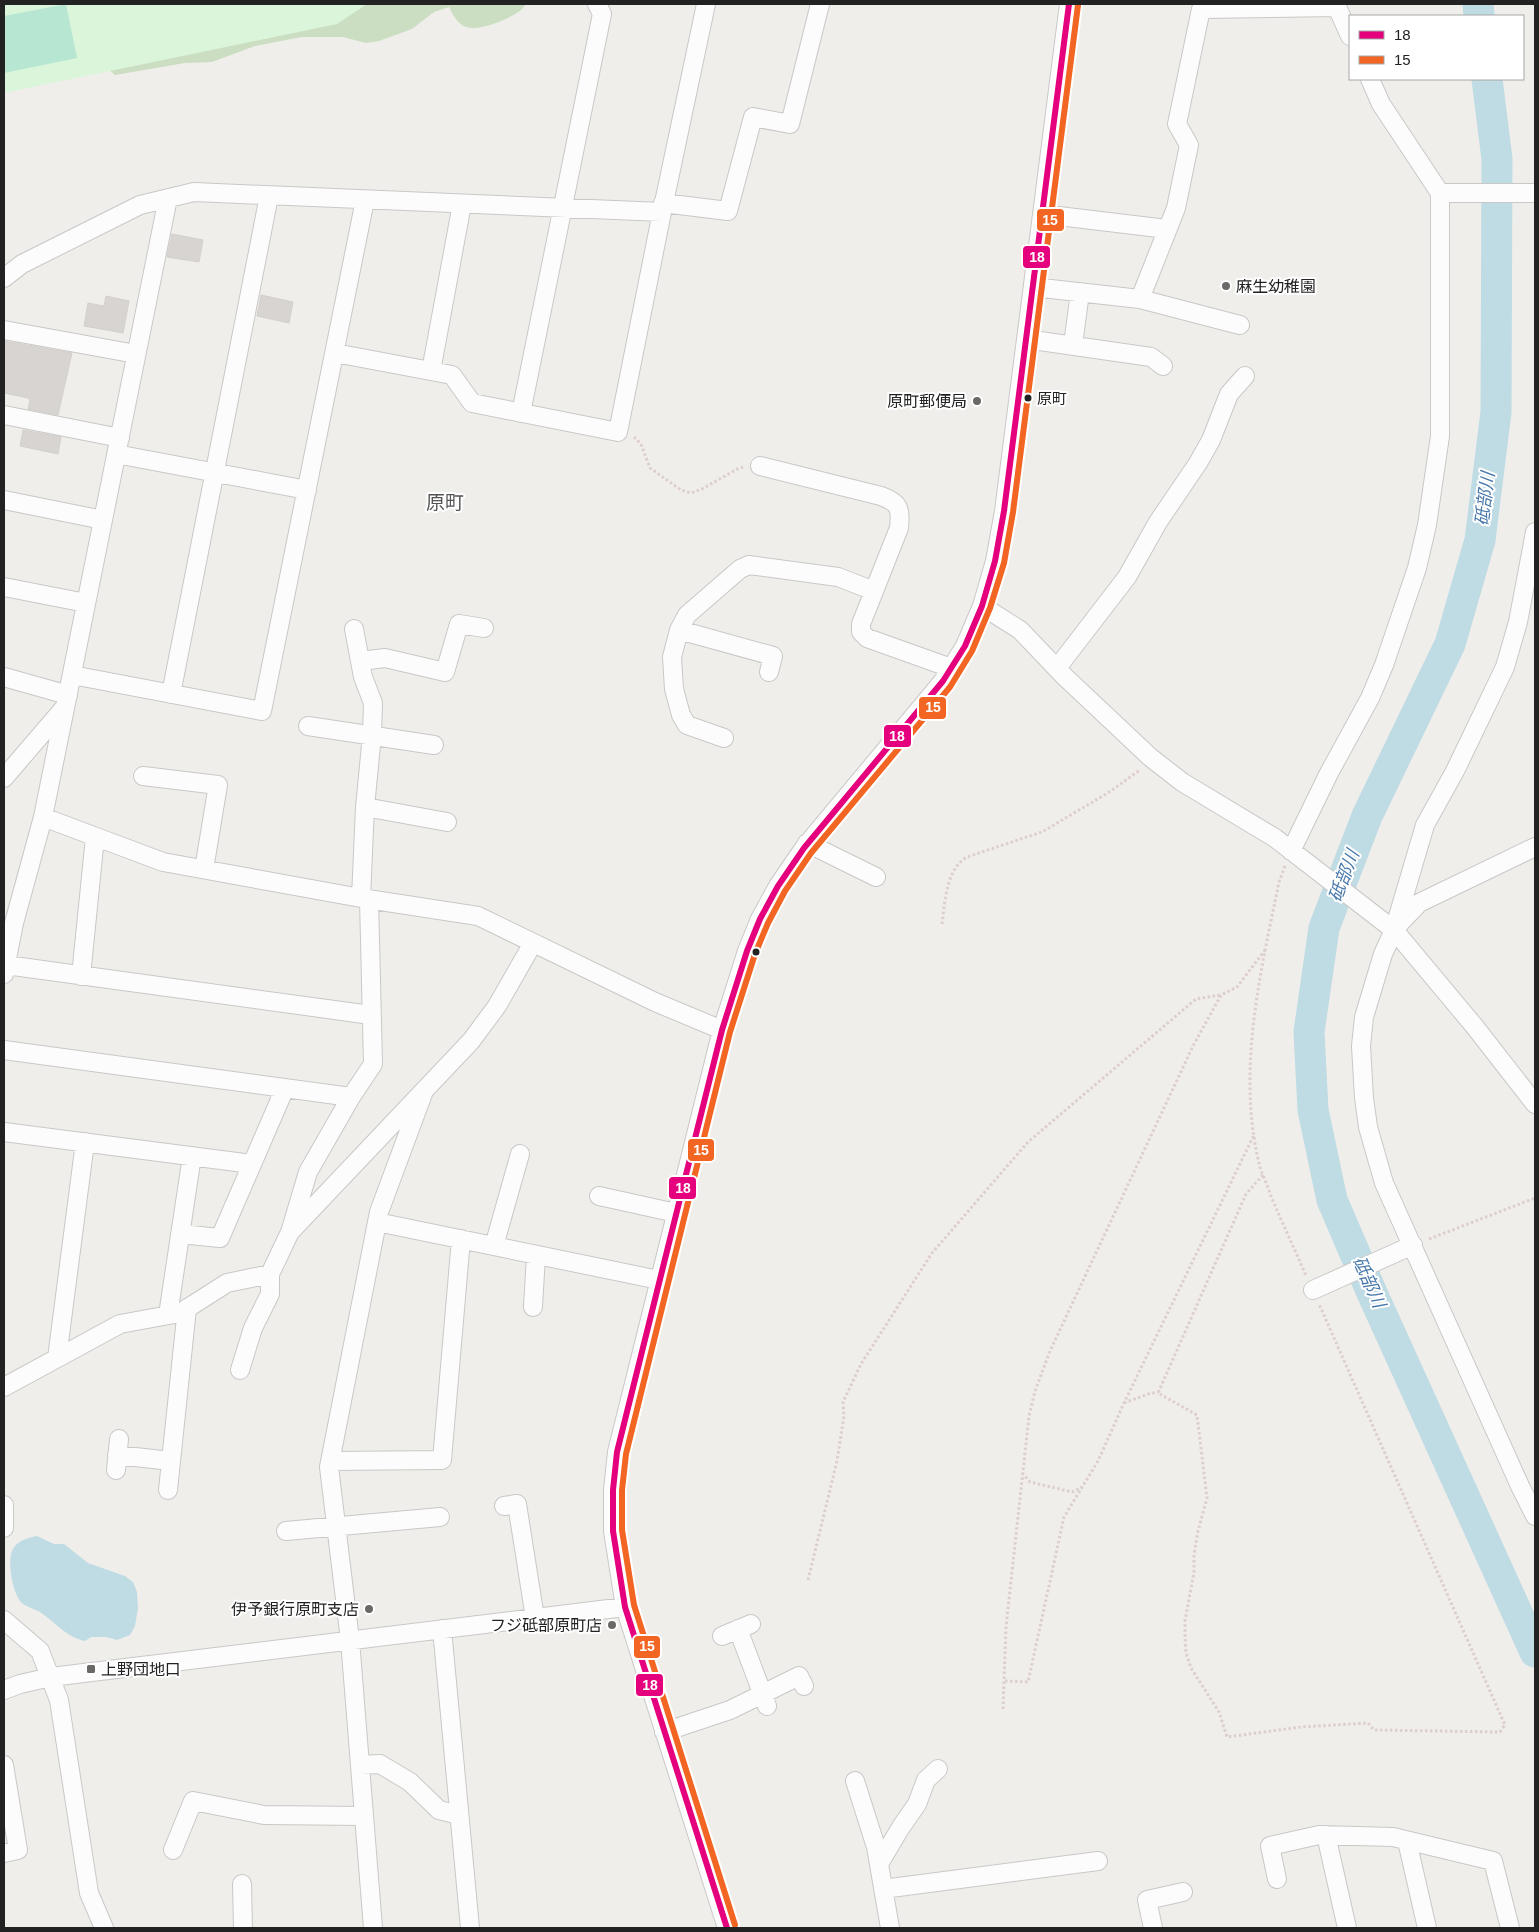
<svg xmlns="http://www.w3.org/2000/svg" width="1539" height="1932" viewBox="0 0 1539 1932" font-family="Arial,'Noto Sans JP',sans-serif">
<rect width="100%" height="100%" fill="#f0eeeb"/>
<path fill="#cbdec1" d="M157 4H526C520 16 485 29 471 28 459 27 454 17 449 7L434 12 412 29 379 41 366 43 343 37H302L255 46 212 62 185 63 115 75 106 67Z"/>
<path fill="#daf5da" d="M4 4H367L337 24 4 93Z"/>
<path fill="#b7e6d2" d="M66 4 77 58 4 73V16Z"/>
<path fill="#bfdbe3" d="M37 1536 54 1544H64L88 1563 125 1576 133 1582 137 1592 138 1608 135 1626 130 1635 117 1640 106 1637H91L85 1641C66 1637 55 1622 40 1612 35 1609 27 1607 22 1603 13 1595 7 1563 12 1551 16 1541 27 1538 37 1536Z"/>
<g fill="none" stroke-linecap="round" stroke-linejoin="round">
<path stroke="#bfdbe3" stroke-width="31" d="M1478 4 1479 16
M1487 79 1497 159 1496 412 1480 540 1450 644 1367 816 1324 928 1309 1032 1313 1110 1332 1200 1372 1293 1535 1652"/>
</g>
<path fill="#d7d4d2" stroke="#d3d0cc" d="M172 234 203 240 199 262 167 257Z
M261 295 293 302 289 323 257 316Z
M106 296 129 301 123 333 84 326 88 303 104 306Z
M4 341 72 353 58 415 28 409 30 400 28 398 4 393Z
M23 430 61 437 58 454 20 446Z"/>
<g fill="none" stroke-linecap="round" stroke-linejoin="round">
<defs>
<path id="minor" d="M1370 79 1381 104 1440 193
M663 203 728 211 753 117 790 124 820 4
M1042 214 1167 229
M4 278 22 264 140 205 194 192 662 212
M1033 287 1140 299 1176 208 1189 145 1177 124 1201 9 1337 7 1350 36
M1140 299 1240 325
M4 330 136 354
M1026 339 1151 357 1163 366
M1073 345 1080 292
M335 353 452 375 472 403 618 432 662 212 706 4
M431 371 462 204
M521 413 602 14 597 4
M4 415 120 438
M116 454 307 490
M760 466 881 496C900 503 901 509 899 528L861 624V632L867 638 951 668
M4 500 103 520
M1535 532 1518 622 1505 667 1455 771 1425 825 1394 930 1383 954 1364 1017 1361 1046 1364 1098 1368 1127 1384 1183 1520 1486 1535 1516
M4 587 86 603
M982 606 1020 630 1065 677 1150 757 1182 782 1275 838 1394 930 1475 1027 1535 1104
M354 629 363 677 373 703 372 735 365 807 361 898
M679 630 773 656 769 672
M360 661 385 658 445 672 459 624 484 628
M1057 668 1127 577 1158 522 1198 463 1211 440 1229 394 1245 376
M72 675 262 711 365 200
M4 677 68 695
M171 694 269 196
M308 726 434 745
M724 738 687 725 681 715 674 689 672 657 679 630 687 615 740 569 749 565 838 577 874 591
M143 776 218 785 204 869
M4 778 64 708
M365 807 447 822
M43 817 163 862 361 898 478 916 655 1002 722 1030
M807 843 876 877
M1291 851 1329 773 1370 698 1384 665 1417 568 1427 525 1440 436V193H1535
M1396 927 1419 903 1535 847
M6 965 371 1015
M4 974 14 923 43 817 168 198
M81 976 95 837
M4 1050 351 1097
M4 1132 252 1164
M599 1196 676 1213
M377 1222 659 1280
M291 1229 308 1172 351 1097 373 1064 369 899
M180 1234 220 1238 285 1088
M494 1246 520 1154
M1313 1290 1413 1245
M533 1307 536 1255
M168 1315 192 1156
M57 1358 85 1142
M240 1370 253 1328 270 1294V1274
M4 1387 120 1324 180 1313 227 1283 270 1274 290 1232 471 1041 497 1006 533 943
M117 1455 171 1461
M331 1461 442 1460 461 1239
M116 1470 119 1439
M168 1490 187 1308
M504 1506 517 1504 535 1618
M4 1528V1505
M286 1531 440 1517
M4 1620 40 1651 59 1700 89 1893 104 1928
M442 1629 470 1928
M738 1629 767 1706
M722 1636 751 1624
M4 1690 20 1684 51 1677 625 1607
M664 1732 730 1710 799 1676 804 1686
M4 1765 18 1850 4 1853
M360 1765 380 1764 410 1782 439 1810 459 1815
M855 1781 876 1847 890 1928
M1326 1835 1347 1928
M1407 1841 1427 1928
M173 1850 193 1801 264 1815 364 1816
M879 1864 901 1827 917 1804 926 1780 938 1769
M1277 1879 1270 1846 1319 1835 1393 1837 1493 1861 1510 1928
M242 1884 243 1928
M883 1889 1098 1861
M373 1928 350 1640 329 1467 379 1212 424 1091
M727 1928 625 1607 613 1531V1490L617 1452 722 1030 747 951 760 919 778 886 804 848 943 681 965 646 982 606 995 561 1004 511 1069 4
M1153 1928 1147 1900 1183 1892"/>
</defs>
<use href="#minor" stroke="#c9c8c7" stroke-width="20"/>
<path stroke="#dccecd" stroke-width="3" stroke-dasharray="2.5 2.5" stroke-linecap="butt" d="M634 437 641 444 650 468 681 490 691 493 702 489 739 468 744 467
M1285 866 1279 882C1260 975 1236 1073 1260 1167 1263 1177 1268 1186 1271 1196 1282 1223 1295 1249 1306 1276
M942 924C945 902 946 869 967 857L1042 832 1111 791 1137 772 1141 771
M1263 1175 1246 1194 1158 1393 1197 1415 1207 1498 1198 1531 1194 1555V1572L1185 1621V1638L1186 1653 1191 1668 1219 1712 1227 1737 1301 1727 1368 1723 1374 1730 1500 1732 1505 1725 1319 1304
M1429 1239 1535 1198
M1124 1403 1151 1393H1158
M1022 1473 1030 1482 1072 1492 1082 1487
M808 1580 837 1461 844 1416 843 1402 861 1364 932 1253 1028 1142 1196 999 1220 995
M1005 1681 1028 1682 1064 1517 1098 1461 1124 1403 1254 1135
M1003 1709 1006 1627 1029 1416 1035 1391 1050 1351 1193 1046 1221 995 1237 987 1265 950"/>
<use href="#minor" stroke="#fdfcfc" stroke-width="18"/>
<defs>
<path id="bus-1" d="M727 1928 625 1607 613 1531V1490L617 1452 722 1030 747 951 760 919 778 886 804 848 943 681 965 646 982 606 995 561 1004 511 1069 4"/>
<path id="bus-2" d="M735 1925 634 1605 622 1530V1490L626 1454 730 1032 755 954 768 923 785 891 811 853 950 687 972 651 990 608 1004 563 1013 512 1078 5"/>
</defs>
<use href="#bus-1" stroke="#fff" stroke-width="10"/>
<use href="#bus-2" stroke="#fff" stroke-width="10"/>
<use href="#bus-1" stroke="#e5007d" stroke-width="6"/>
<use href="#bus-2" stroke="#f26522" stroke-width="6"/>
</g>
<g fill="#6a6968" stroke="#fff" stroke-width="2">
<circle cx="1226" cy="286" r="5"/>
<circle cx="977" cy="401" r="5"/>
<circle cx="369" cy="1609" r="5"/>
<circle cx="612" cy="1625" r="5"/>
<rect x="86" y="1664" width="10" height="10" rx="2.5"/>
</g>
<g fill="#222" stroke="#fff" stroke-width="2">
<circle cx="1028" cy="398" r="4.5"/>
<circle cx="756" cy="952" r="4.5"/>
</g>
<g text-anchor="middle" dominant-baseline="central" stroke-width="4" stroke-linejoin="round" paint-order="stroke">
<g font-size="15" fill="#222" stroke="#fff" text-anchor="start">
<text x="1037" y="398">原町</text>
</g>
<g font-size="16" fill="#222" stroke="#fff" text-anchor="end">
<text x="1236" y="286" text-anchor="start">麻生幼稚園</text>
<text x="967" y="401">原町郵便局</text>
<text x="359" y="1609">伊予銀行原町支店</text>
<text x="602" y="1625">フジ砥部原町店</text>
<text x="101" y="1669" text-anchor="start">上野団地口</text>
</g>
<g font-size="18" font-style="italic" fill="#4a7aab" stroke="#fff">
<text transform="translate(1485 499) rotate(-83)">砥部川</text>
<text transform="translate(1344 876) rotate(-69)">砥部川</text>
<text transform="translate(1369 1282) rotate(66)">砥部川</text>
</g>
<g font-size="19" fill="#555" stroke="#fff">
<text x="445" y="502">原町</text>
</g>
</g>
<g stroke="#fff" stroke-width="2">
<rect x="1036" y="208" width="29" height="24" rx="5" fill="#f26522"/>
<rect x="1022" y="245" width="29" height="24" rx="5" fill="#e5007d"/>
<rect x="918" y="696" width="29" height="24" rx="5" fill="#f26522"/>
<rect x="883" y="724" width="29" height="24" rx="5" fill="#e5007d"/>
<rect x="687" y="1138" width="28" height="24" rx="5" fill="#f26522"/>
<rect x="668" y="1176" width="29" height="24" rx="5" fill="#e5007d"/>
<rect x="633" y="1635" width="28" height="24" rx="5" fill="#f26522"/>
<rect x="635" y="1673" width="29" height="24" rx="5" fill="#e5007d"/>
</g>
<g font-size="14" text-anchor="middle" font-weight="bold" fill="#fff">
<text x="1050" y="225">15</text>
<text x="1037" y="262">18</text>
<text x="933" y="712">15</text>
<text x="897" y="741">18</text>
<text x="701" y="1155">15</text>
<text x="683" y="1193">18</text>
<text x="647" y="1651">15</text>
<text x="650" y="1690">18</text>
</g>
<rect width="1539" height="1932" fill="none" stroke="#222222" stroke-width="10"/>
<rect x="1349" y="15" width="175" height="65" fill="#ffffff" stroke="#a7a7a7"/>
<rect x="1359" y="31" width="25" height="8" fill="#e5007d" stroke="#a7a7a7"/>
<text x="1394" y="40" font-size="15" fill="#222222">18</text>
<rect x="1359" y="56" width="25" height="8" fill="#f26522" stroke="#a7a7a7"/>
<text x="1394" y="65" font-size="15" fill="#222222">15</text>
</svg>
